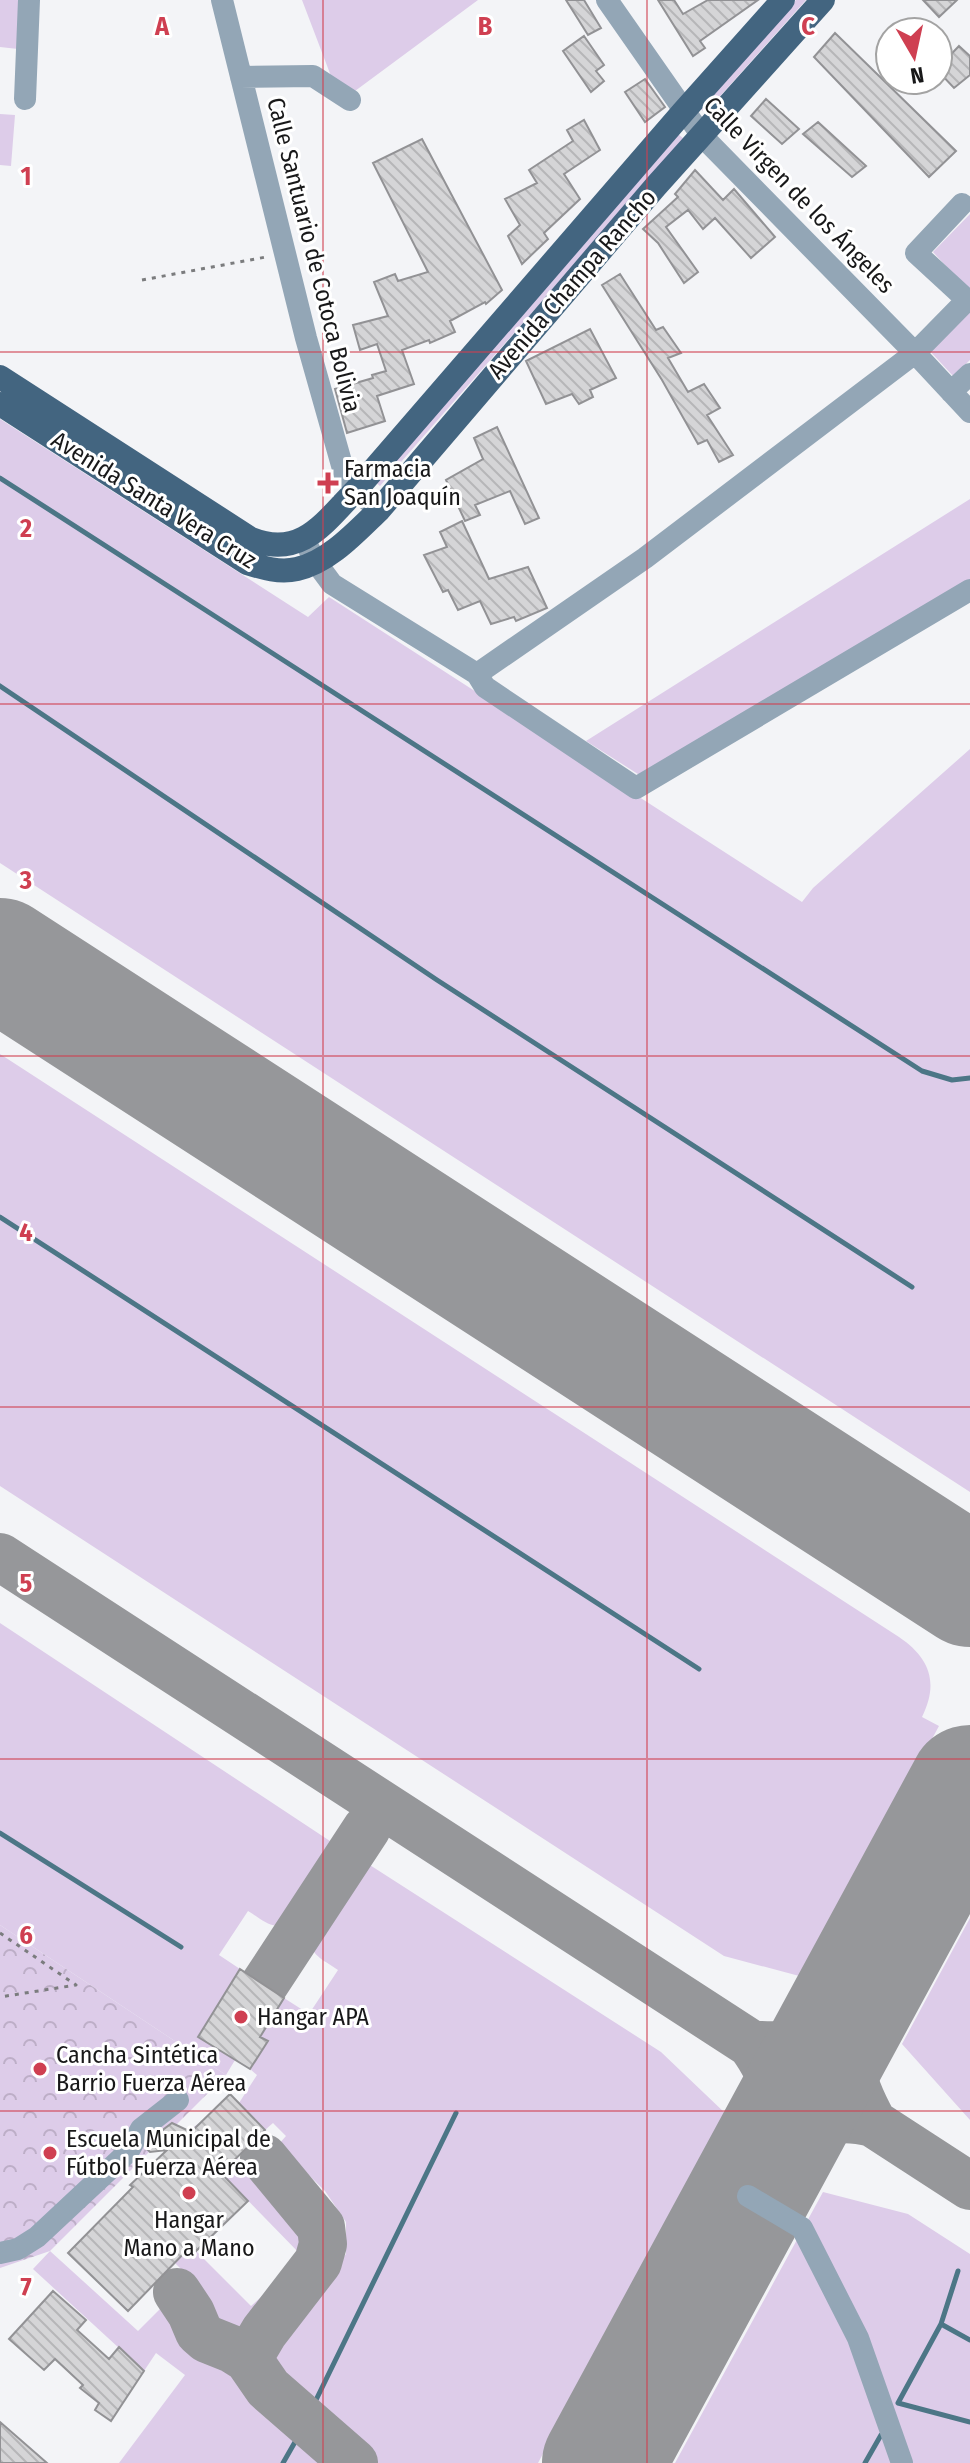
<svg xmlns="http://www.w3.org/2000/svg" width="970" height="2463" viewBox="0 0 970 2463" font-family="'Fira Sans Condensed',sans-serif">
<defs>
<pattern id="park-crowns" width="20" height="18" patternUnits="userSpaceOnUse" patternTransform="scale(2)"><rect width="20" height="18" fill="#ddcce9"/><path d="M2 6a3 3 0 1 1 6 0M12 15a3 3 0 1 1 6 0" fill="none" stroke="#bdaec7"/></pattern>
<pattern id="building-back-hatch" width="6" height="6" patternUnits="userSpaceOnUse" patternTransform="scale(2)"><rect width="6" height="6" fill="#d5d5d7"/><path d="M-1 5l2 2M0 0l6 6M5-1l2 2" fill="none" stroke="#b6b6b8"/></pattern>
</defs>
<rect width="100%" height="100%" fill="#f3f4f7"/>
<path fill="#ddcce9" d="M0 0H20L18 49 0 47Z
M302 0H478L355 91 334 84Z
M796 0H806L705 113 700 108Z
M0 114 15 115 11 166 0 165Z
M678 134 684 139 380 486 374 481Z
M970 214V292L933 252Z
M970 309V360L953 376 929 350Z
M0 419 308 617 329 597 802 902 813 888 970 749V1492L0 863Z
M970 499V581L641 776 586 741Z
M0 1054 899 1637C930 1658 939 1683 922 1717L939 1726 803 1977 724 1956 0 1486Z
M0 1623 336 1845 289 1920C274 1933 263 1920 248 1911L219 1955 240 1969 198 2037 235 2060 226 2075 0 1925Z
M362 1860 661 2052 726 2114 538 2463H365L270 2377 266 2366V2351L346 2254V2222L325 2191 278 2145 286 2136 273 2123 265 2130 239 2103 257 2075 250 2069 267 2042 260 2037 284 1998 309 2014 338 1970C325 1960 307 1955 312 1936Z
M970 1918V2120L902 2044Z
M201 2122 250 2171 255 2167C269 2182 314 2222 312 2241 312 2248 307 2251 303 2257L183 2134Z
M823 2192 908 2214 970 2254V2463H675Z
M187 2250 196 2251 251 2306 268 2291 277 2301 243 2345C233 2341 220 2338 211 2332 197 2323 195 2300 181 2288L190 2278 175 2263Z
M50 2251 138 2331 168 2301 182 2312 200 2346 224 2357 245 2373 339 2463H119L185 2375 156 2353 144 2371 33 2269Z"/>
<path fill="url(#park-crowns)" d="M0 1925 226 2075 50 2251 0 2268Z"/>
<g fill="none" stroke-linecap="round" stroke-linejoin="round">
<path stroke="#4c7686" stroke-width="5" d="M0 478 922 1071 952 1080 970 1078
M0 686 437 980 912 1287
M0 1217 699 1669
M0 1833 181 1947
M958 2271 941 2324 898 2403 970 2422
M941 2324 970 2340
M315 2402 456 2113
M283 2463 299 2435
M865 2463 881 2435"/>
<path stroke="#96979a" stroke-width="48" d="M0 1557 970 2186
M960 1579 970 1591
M962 1801 970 1790
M264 1985 367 1828
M751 2044C806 2050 823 2037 856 1996 845 2052 845 2072 873 2123
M751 2044C779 2082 780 2106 772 2151 805 2125 830 2112 873 2123
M264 2158 321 2227 323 2244 318 2262 264 2332 248 2359 268 2388 354 2463
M177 2292 191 2313 199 2332 207 2339 232 2349 248 2359"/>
<path stroke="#96979a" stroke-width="122" d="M0 959 970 1586
M603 2463 970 1786"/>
</g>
<path fill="url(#building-back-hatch)" stroke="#929295" stroke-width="2" d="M566 0H584L601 28 588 35Z
M658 0H674L683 14 708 0H758L700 41 705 48 693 56Z
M923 0H957L939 17Z
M835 33 956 151 929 177 814 57Z
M584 36 604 65 596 71 604 81 591 92 563 51Z
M959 46 970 56V75L954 88 938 71V68Z
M645 79 665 107 645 122 625 92Z
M766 99 799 129 782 144 751 116Z
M584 120 600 150 564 174 580 199 544 233 548 239 522 264 508 236 520 225 505 199 537 183 529 170 573 141 567 130Z
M818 122 866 166 852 177 803 134Z
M422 139 502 290 486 304 485 302 450 321 455 332 430 343 429 340 402 350 414 384 377 396 385 421 347 433 335 389 373 378 372 375 386 371 377 344 360 350 353 325 388 316 374 282 395 274 398 281 428 272 373 163Z
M695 170 723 200 734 189 775 237 751 258 715 218 703 229 688 210 666 227 698 272 684 283 658 243 643 229 678 197 675 194Z
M620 274 656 330 663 327 681 353 668 358 688 392 704 384 720 408 707 415 733 455 719 462 707 440 698 444 662 380 602 285Z
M590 329 616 378 590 390 593 397 579 404 572 394 546 404 526 361Z
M497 427 539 518 525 524 510 491 475 505 480 515 465 521 446 480 483 459 474 438Z
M462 521 489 579 528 567 547 608 516 621 514 617 491 624 480 601 458 610 448 590 443 592 424 555 447 547 440 532Z
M240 1969 284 1998 260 2037 268 2041 250 2069 198 2037Z
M230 2094 265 2130 221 2173 248 2201 196 2251 191 2246 128 2311 68 2253 133 2187 130 2185 167 2150 150 2152 146 2148 152 2138 172 2123 191 2132Z
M53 2291 86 2320 77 2330 109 2359 119 2347 144 2371 111 2421 95 2410 99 2403 80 2388 83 2385 55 2359 44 2370 9 2339Z
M0 2422 47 2463H0Z"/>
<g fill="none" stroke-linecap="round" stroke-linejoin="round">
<path stroke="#7b7c7e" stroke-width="3" stroke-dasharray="4 6" stroke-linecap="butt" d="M142 280 266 257
M0 1933 76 1985 0 1997"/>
<path stroke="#93a6b6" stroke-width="22" d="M222 0 306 338 345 476 356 490 379 510
M607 0 702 136 915 353 970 412
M241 77 313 76 350 100
M25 99 29 0
M951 392 970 374
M304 539 315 561 332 584 477 674 485 687 636 788 970 590
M477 674 645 558 915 353 967 300 916 253 962 204
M748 2196 802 2228 858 2338 902 2463
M0 2253 18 2249 37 2237 128 2152 141 2129 178 2100"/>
<path stroke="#436580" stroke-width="24" d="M0 377 251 539C301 559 324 523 356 490L683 112 783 0
M0 404 247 563C263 568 280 573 297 569 329 562 356 532 379 510L656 186 823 0"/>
</g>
<path fill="none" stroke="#cf3f51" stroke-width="2" stroke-opacity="0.55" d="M323 0V2463M647 0V2463M0 352H970M0 704H970M0 1056H970M0 1407H970M0 1759H970M0 2111H970"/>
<g fill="#cf3f51" stroke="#fff" stroke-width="3">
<path d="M324 471h8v8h8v8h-8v8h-8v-8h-8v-8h8z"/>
<circle cx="241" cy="2017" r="8"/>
<circle cx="40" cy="2069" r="8"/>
<circle cx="50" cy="2153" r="8"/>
<circle cx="189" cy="2193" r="8"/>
</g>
<g text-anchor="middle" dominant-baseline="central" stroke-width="6" stroke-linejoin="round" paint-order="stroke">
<g font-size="24" fill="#181819" stroke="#fff">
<text transform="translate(799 195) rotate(46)">Calle Virgen de los Ángeles</text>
<text transform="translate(314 255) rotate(76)">Calle Santuario de Cotoca Bolivia</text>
<text transform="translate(572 284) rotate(-49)">Avenida Champa Rancho</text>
<text transform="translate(154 500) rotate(32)">Avenida Santa Vera Cruz</text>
</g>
<g font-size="24" fill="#181819" stroke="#fff" text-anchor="start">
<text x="344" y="469">Farmacia<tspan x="344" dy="28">San Joaquín</tspan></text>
<text x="257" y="2017">Hangar APA</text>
<text x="56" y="2055">Cancha Sintética<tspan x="56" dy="28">Barrio Fuerza Aérea</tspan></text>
<text x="66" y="2139">Escuela Municipal de<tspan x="66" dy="28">Fútbol Fuerza Aérea</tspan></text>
<text x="189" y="2220" text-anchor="middle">Hangar<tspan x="189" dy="28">Mano a Mano</tspan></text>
</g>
</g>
<g font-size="26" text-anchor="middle" font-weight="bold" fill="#cf3f51" stroke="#fff" stroke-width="6" stroke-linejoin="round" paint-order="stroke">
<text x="162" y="35">A</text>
<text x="485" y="35">B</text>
<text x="808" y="35">C</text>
<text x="26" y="185">1</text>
<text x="26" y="537">2</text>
<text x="26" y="889">3</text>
<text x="26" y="1241">4</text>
<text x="26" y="1592">5</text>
<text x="26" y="1944">6</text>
<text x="26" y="2296">7</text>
</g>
<g transform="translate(914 56) rotate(171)"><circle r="38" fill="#ffffff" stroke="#a3a3a3" stroke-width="2"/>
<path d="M0-6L14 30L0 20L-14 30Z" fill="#cf3f51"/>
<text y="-12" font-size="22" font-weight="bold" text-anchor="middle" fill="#181819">N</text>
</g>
</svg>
